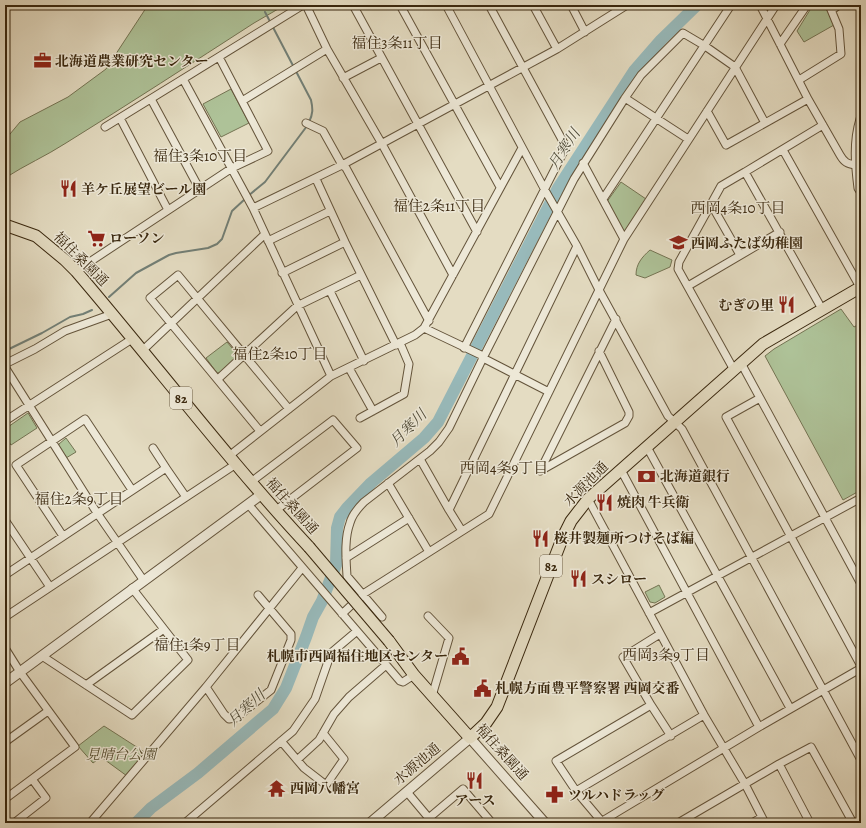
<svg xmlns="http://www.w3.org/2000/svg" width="866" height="828" viewBox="0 0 866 828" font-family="Alegreya,'Noto Serif JP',serif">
<rect width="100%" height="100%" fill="#e4dcc2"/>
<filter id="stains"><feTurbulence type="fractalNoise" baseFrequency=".005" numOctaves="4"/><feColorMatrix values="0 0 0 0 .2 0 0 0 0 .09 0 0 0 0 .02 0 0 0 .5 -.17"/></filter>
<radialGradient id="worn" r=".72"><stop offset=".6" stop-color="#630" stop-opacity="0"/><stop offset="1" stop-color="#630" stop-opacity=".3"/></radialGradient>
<path fill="#aec298" stroke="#747453" d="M148 5H285L254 23C192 63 129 104 66 143 46 156 25 165 5 178V140L20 122 68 97 106 69Z
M813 5H825L834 25 804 42 797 31Z
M231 89 249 123 221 137 203 104Z
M621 182 646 199 624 236 606 203Z
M650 250 672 260 670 267 645 278 636 275C636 264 642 257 650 250Z
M841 309 854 327 861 323V490L843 500 765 356 774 349Z
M227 342 237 354V357L220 373H217L206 358Z
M28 413 37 428 11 445 5 436V429Z
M66 438 76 452 66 458 58 447 59 444Z
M659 585 665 597 655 603 650 602 645 592Z
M104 726 146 753 127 776 101 757 93 763 78 746Z"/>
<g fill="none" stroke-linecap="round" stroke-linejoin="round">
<path stroke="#727f76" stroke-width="2" d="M265 12 311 100C313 109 313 114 309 122
M248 196 265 182 307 126
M109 297 136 273 169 255 176 253 208 248 217 244 222 239 232 211 245 199
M5 351 42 333 70 317 83 314 92 310"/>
<path stroke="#98babb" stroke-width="12" d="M136 823 151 808 198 773 273 709 286 688 306 637 313 617 322 601 336 565 337 528 340 517 347 508 371 483 424 438 438 422 558 188 634 71 661 40 697 5"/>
<defs>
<path id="minor" d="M306 5 327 49 382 144 453 275
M353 5 477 232
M400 5 500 187
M446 5 546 192 577 246 599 290 668 416 682 429 861 760
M533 5 557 49
M571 5 585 32
M760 5 808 99 840 155C844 162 847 164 856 165
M832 10 839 5
M780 44 807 5
M343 78 381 58
M183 79 253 208 331 376
M799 80 841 54 839 29 829 5
M625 98 688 139
M151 99 200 190
M242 101 327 49
M707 111 726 145 808 99
M120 118 168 210
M306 123 323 131 342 165 346 168 429 321
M105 127 303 5
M783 150 860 287
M583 163 624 239
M316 179 345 242 396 345
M603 199 731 5
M711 204 740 255
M253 208 342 165 418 124 557 49 627 5
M268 241 330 211
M76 271 232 168 268 151 219 57
M282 273 345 242
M688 286 780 232
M330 291 364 361
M822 309 745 172 823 125
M424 328 481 355 483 358 549 392
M464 348 566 147 489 5
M142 351 265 234
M599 351 629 412V416L625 423 540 471 616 319
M741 363 861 584
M5 364 35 349 65 331 112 314
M5 367 97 513 144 581
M349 368 373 411
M734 370 678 269 679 262 721 186 745 172
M218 379 297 306 361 275
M760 398 726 417 861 666
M360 418 404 394 409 364 400 343
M5 421 132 339
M260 431 150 298 178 275 289 409
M647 447 790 708
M153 448 166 468
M229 456 331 376 415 335 424 328 522 148
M420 459 449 510
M621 470 759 727
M251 482 333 420 357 448 275 511
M388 483 429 552
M588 499 704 715 745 784 765 823
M248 504 400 681 403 682 414 675
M5 520 50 587
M462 531 449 510 577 246
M63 536 16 465 85 419 132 490
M346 558 409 518
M5 575 166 468 186 497
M649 613 861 498
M342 614 363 594 489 514 624 239 776 5
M428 616 449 638 432 696
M5 617 236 464
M382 617 347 576C346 559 344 539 350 523 352 515 358 508 364 502L430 451 439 442 449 428 483 358 574 179 625 98 641 75 683 33 705 46 735 67 765 123
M5 648 20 672 75 747 5 799
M42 656 132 715 188 660 132 588
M86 685 164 629
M206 687 224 714 229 719 236 718 271 690 291 640V634L258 595
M651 705 671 736
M281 741 304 768 326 785 344 759 323 733
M5 742 48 711
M297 760 319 740 334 714 349 697 386 665
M779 764 810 823
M576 791 704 715
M407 792 433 823
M14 823 46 798 32 779
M90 823 206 687 302 568
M185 823 293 731 315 699 331 653 357 631
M423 823 463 789 492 823
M599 823 759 727 858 670 861 666
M603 823 576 791 556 761 651 705 623 657 660 634
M678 823 779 764 811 747 853 823
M752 823 762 817"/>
<path id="tertiary" d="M861 119C854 142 856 164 859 188L861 191
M5 683 262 494
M370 823 470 738 545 823"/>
<path id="primary" d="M5 225 36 236 65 260 76 271C154 362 227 459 309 547
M389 641 414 675 470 738 486 723 497 707 562 539 571 521 588 499 763 344 861 287"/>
</defs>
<use href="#minor" stroke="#64543b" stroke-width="9"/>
<use href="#tertiary" stroke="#64543b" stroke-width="11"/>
<use href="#primary" stroke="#39270e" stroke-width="13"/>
<use href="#minor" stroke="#ede8d7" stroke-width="7"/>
<use href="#tertiary" stroke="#ede8d7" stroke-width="9"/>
<use href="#primary" stroke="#e4dcc2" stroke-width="11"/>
<defs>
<path id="primary-bridge" d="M309 547 389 641"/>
</defs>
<use href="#primary-bridge" stroke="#39270e" stroke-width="13" stroke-linecap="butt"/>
<use href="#primary-bridge" stroke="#e4dcc2" stroke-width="11"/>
</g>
<defs>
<symbol id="office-bare" viewBox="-9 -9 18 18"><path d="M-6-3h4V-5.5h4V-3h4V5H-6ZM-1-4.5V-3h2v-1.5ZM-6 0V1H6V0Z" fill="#8f2418" stroke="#ede8d7" stroke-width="2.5" paint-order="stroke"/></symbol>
<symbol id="restaurant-bare" viewBox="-9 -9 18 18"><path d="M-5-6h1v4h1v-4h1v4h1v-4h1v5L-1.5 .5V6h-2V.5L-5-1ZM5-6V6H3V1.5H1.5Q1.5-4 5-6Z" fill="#8f2418" stroke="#ede8d7" stroke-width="2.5" paint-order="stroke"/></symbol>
<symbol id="supermarket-bare" viewBox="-9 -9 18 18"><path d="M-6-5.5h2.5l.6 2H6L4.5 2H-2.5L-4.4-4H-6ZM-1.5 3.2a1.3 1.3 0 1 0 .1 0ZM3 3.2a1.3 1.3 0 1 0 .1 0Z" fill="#8f2418" stroke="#ede8d7" stroke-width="2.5" paint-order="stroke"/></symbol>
<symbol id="school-bare" viewBox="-9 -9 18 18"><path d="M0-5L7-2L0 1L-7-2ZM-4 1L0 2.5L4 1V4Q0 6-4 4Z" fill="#8f2418" stroke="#ede8d7" stroke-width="2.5" paint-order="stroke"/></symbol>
<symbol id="bank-bare" viewBox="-9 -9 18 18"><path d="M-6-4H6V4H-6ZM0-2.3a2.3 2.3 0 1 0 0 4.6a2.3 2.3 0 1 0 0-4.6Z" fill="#8f2418" stroke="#ede8d7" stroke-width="2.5" paint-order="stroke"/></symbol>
<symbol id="civic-bare" viewBox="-9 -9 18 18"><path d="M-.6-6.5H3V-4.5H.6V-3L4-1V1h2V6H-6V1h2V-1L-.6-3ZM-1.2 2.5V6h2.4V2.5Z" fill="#8f2418" stroke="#ede8d7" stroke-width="2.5" paint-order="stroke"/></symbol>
<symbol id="temple-bare" viewBox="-9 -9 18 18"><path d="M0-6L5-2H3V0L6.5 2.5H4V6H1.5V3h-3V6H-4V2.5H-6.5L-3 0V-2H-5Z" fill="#8f2418" stroke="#ede8d7" stroke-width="2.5" paint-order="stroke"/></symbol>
<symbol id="pharmacy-bare" viewBox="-9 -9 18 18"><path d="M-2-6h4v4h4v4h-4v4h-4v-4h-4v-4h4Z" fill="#8f2418" stroke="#ede8d7" stroke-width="2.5" paint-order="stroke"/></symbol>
</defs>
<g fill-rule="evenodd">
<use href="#office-bare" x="30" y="48" width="25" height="25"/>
<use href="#restaurant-bare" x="56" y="176" width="25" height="25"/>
<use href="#supermarket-bare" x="84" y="226" width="25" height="25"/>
<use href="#school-bare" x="666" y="230" width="25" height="25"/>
<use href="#restaurant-bare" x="774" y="292" width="25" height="25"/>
<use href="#bank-bare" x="634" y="464" width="25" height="25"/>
<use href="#restaurant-bare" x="592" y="490" width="25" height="25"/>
<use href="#restaurant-bare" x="528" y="526" width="25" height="25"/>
<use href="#restaurant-bare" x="566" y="566" width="25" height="25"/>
<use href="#civic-bare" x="448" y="644" width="25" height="25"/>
<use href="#civic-bare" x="470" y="676" width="25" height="25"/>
<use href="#restaurant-bare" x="462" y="768" width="25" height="25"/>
<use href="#temple-bare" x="264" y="776" width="25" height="25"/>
<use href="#pharmacy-bare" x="542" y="782" width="25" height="25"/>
</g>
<g text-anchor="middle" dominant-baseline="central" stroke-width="3" stroke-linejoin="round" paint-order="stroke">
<g fill="#ede8d7" stroke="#6f614a" stroke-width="1">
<rect x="170" y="387" width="22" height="22" rx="3"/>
<rect x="540" y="555" width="22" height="22" rx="3"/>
</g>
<g font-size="13" font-weight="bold" fill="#39270e">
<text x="181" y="398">82</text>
<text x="551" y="566">82</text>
</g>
<g font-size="14" font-weight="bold" fill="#39270e" stroke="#ede8d7" text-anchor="start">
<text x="55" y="61">北海道農業研究センター</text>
<text x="81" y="189">羊ケ丘展望ビール園</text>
<text x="109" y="238">ローソン</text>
<text x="691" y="243">西岡ふたば幼稚園</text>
<text x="774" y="305" text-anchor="end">むぎの里</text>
<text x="660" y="476">北海道銀行</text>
<text x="617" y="502">焼肉 牛兵衛</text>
<text x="554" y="538">桜井製麺所つけそば編</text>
<text x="591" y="579">スシロー</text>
<text x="448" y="656" text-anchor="end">札幌市西岡福住地区センター</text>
<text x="495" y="688">札幌方面豊平警察署 西岡交番</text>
<text x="290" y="788">西岡八幡宮</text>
<text x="568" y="795">ツルハドラッグ</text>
<text x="475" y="800" text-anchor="middle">アース</text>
</g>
<g font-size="14" fill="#39270e" stroke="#ede8d7">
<text transform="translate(81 259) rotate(45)">福住桑園通</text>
<text transform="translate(586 484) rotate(-45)">水源池通</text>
<text transform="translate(292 506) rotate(48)">福住桑園通</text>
<text transform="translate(502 752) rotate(48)">福住桑園通</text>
<text transform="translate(417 764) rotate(-40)">水源池通</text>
</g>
<g font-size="14" font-style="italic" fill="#564e30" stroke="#ede8d7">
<text x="121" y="754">見晴台公園</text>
</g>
<g font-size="15" fill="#39270e" stroke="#ede8d7">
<text x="397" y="43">福住3条11丁目</text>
<text x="200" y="156">福住3条10丁目</text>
<text x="439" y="206">福住2条11丁目</text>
<text x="738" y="208">西岡4条10丁目</text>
<text x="280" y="354">福住2条10丁目</text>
<text x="504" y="468">西岡4条9丁目</text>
<text x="79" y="499">福住2条9丁目</text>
<text x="197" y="645">福住1条9丁目</text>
<text x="666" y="655">西岡3条9丁目</text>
</g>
<g font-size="15" font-style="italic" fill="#514c39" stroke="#ede8d7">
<text transform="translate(564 149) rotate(-57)">月寒川</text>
<text transform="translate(408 428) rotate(-45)">月寒川</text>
<text transform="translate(246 708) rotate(-43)">月寒川</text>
</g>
</g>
<rect width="866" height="828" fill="none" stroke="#e4dcc2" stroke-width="20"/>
<rect x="6" y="6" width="854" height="816" fill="none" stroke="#39270e" stroke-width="2"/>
<rect x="10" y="10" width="846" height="808" fill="none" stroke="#39270e"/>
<rect width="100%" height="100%" filter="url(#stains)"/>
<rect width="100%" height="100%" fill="url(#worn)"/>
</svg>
